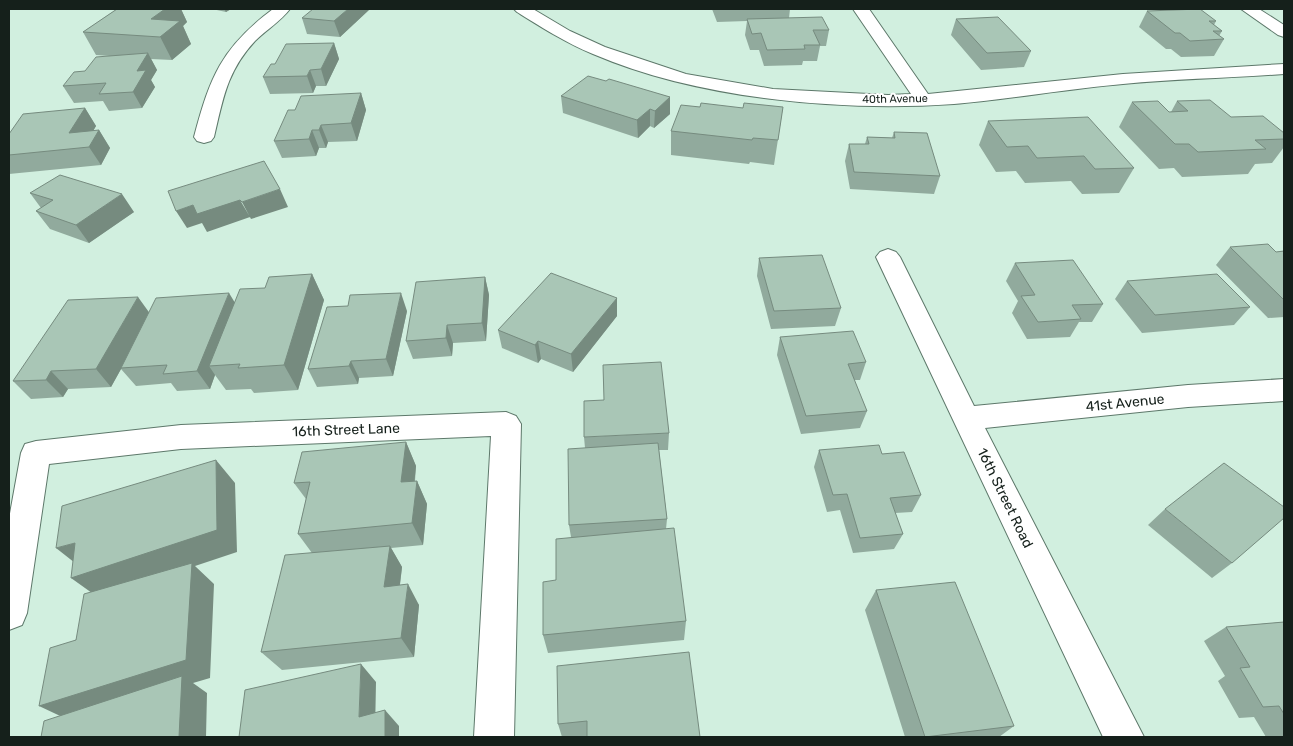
<svg xmlns="http://www.w3.org/2000/svg" width="1293" height="746" viewBox="0 0 1293 746" font-family="Rubik,sans-serif">
<rect width="100%" height="100%" fill="#d1efdf"/>
<g fill="none" stroke-linecap="round" stroke-linejoin="round">
<defs>
<path id="minor" d="M273 9H290C281 21 266 30 255 41 227 71 223 99 214 137L211 141 204 143 197 141 194 137C210 77 221 48 273 9Z
M514 9H533L570 31 605 47 686 74 773 89 888 95 911 94 853 9H869L928 94 1123 74 1284 64V74C1230 78 1176 79 1123 84 1066 89 1010 99 954 104 840 112 698 99 593 54 566 43 541 27 517 12Z
M1241 9H1259L1284 25V37L1278 35Z
M888 249 896 252 900 257 974 406 1188 385 1284 379V401L1188 407 985 428 1144 737H1103L876 257 880 252Z
M506 412 516 416 521 424 514 737H474L491 436 181 449 49 464 27 613 22 625 9 630V519L21 453 25 444 36 441 181 425Z"/>
</defs>
<use href="#minor" stroke="#5d786a" stroke-width="2"/>
<use href="#minor" fill="#fff" fill-rule="evenodd"/>
</g>
<path fill="#91aa9d" d="M117 9H181L187 22 183 26 191 44 172 60 151 59 157 70 151 80 155 87 142 108 109 111 103 101 74 103 63 86 110 56 96 55 83 32Z
M212 9H231L226 12Z
M370 9 340 37 307 34 302 18Z
M712 9H790L789 18 829 30 826 46H820L817 61H803L802 65 764 66 759 50H750L745 35 747 21 717 22Z
M1147 11 1216 21 1214 25 1222 31 1219 36 1224 39 1214 56 1181 57 1171 49H1166L1139 27Z
M956 19 1031 51 1024 67 981 70 951 35Z
M334 43 339 59 326 86H316L313 93 270 94 263 77 275 64Z
M606 81 670 97V114L654 128 650 126 638 138 563 113 561 96Z
M361 93 366 110 357 141 328 142 326 148H319L316 156 282 158 274 141 295 110Z
M1177 101 1284 133V147L1272 163 1255 164 1248 174 1182 177 1174 168 1159 169 1119 127 1132 102 1169 112H1171Z
M783 107 774 165 750 162 749 164 671 155V131L743 108Z
M85 108 96 126 93 131 99 130 110 148 101 165 9 174V134Z
M988 121 1134 168 1119 193 1082 194 1071 181 1025 183 1016 171 996 172 979 145Z
M894 132 940 176 934 194 850 189 845 161 849 144H865L867 137 892 138Z
M30 193 134 212 89 243 50 229 36 211 41 208Z
M1230 247 1276 252 1284 251V317L1268 318 1216 265Z
M759 258 841 308 835 326 771 329 757 276Z
M1015 263 1103 304 1092 322H1079L1070 337 1027 339 1012 313 1018 301 1006 281Z
M312 274 324 300 298 390 254 393 251 389 226 390 215 375 210 389 177 391 171 383 136 386 121 369 111 387 68 389 63 397 31 399 13 381 149 313 234 303 265 288Z
M485 277 489 295 486 341 453 343 452 356 413 359 406 341Z
M1127 281 1250 307 1234 325 1142 333 1115 299Z
M617 298V316L573 372 541 359 538 363 502 348 498 330Z
M407 311 393 376 359 378 358 384 317 387 308 369Z
M780 337 866 362 860 380H854L867 411 860 428 801 434 777 355Z
M669 433 668 450H659L667 519 666 529 686 621 684 640 548 653 543 635 556 580 571 537 569 525 585 448 584 437Z
M406 442 416 466 415 481H417L427 504 423 545 391 548 402 567 400 585 419 605 414 657 282 670 261 652 312 553 298 534 306 499 294 483Z
M819 450 882 454 921 495 912 512 895 513 903 534 894 549 853 553 840 510 827 512 814 467Z
M1165 509 1232 563 1212 578 1148 525Z
M876 590 1014 726 999 737H905L865 610Z
M1284 622V737H1266L1254 717 1239 718 1218 681 1225 676 1204 641 1226 627Z
M689 652 587 736 562 737 558 724Z"/>
<path fill="#768b7f" d="M165 9H181L187 22 183 26 191 44 172 60 151 19Z
M224 9H231L226 12Z
M348 9H370L340 37 334 21Z
M334 43 339 59 326 86 321 69Z
M148 53 157 70 151 80 155 87 142 108 133 92 137 71Z
M310 70 316 86 313 93 307 76Z
M361 93 366 110 357 141 351 123Z
M670 97V114L654 128 655 111Z
M85 108 96 126 83 148 69 133Z
M650 109V126L638 138 637 120Z
M321 125 328 142 326 148 319 130Z
M99 130 110 148 101 165 89 147Z
M312 130 319 148 316 156 309 139Z
M280 189 288 207 251 219 242 202Z
M122 194 134 212 89 243 76 225Z
M240 200 250 217 207 232 202 223 187 228 176 211 193 205Z
M312 274 324 300 298 390 284 365Z
M485 277 489 295 486 341 482 323Z
M229 293 240 311 209 366 215 375 210 389 197 371Z
M401 293 407 311 393 376 386 359Z
M138 297 151 315 111 387 96 369Z
M617 298V316L573 372 571 354Z
M447 325 453 343 452 356 446 338Z
M538 341 541 359 538 363 535 345Z
M351 361 359 378 358 384 349 366Z
M51 371 68 389 63 397 46 380Z
M406 442 416 466 412 505 401 482Z
M216 460 235 483 237 552 195 566 214 584 210 678 193 683 207 693 206 737H179L73 722 39 706 99 598 71 578Z
M417 481 427 504 423 545 412 523Z
M75 543 84 570 56 548Z
M390 546 402 567 397 607 384 587Z
M408 584 419 605 414 657 401 638Z
M361 664 376 682 375 733 359 717Z
M385 710 399 726V737H385Z"/>
<path fill="#a9c6b6" stroke="#768b7f" d="M117 9H165L151 19 180 21 160 37 83 32Z
M313 9H348L334 21 302 18Z
M1200 9 1216 21H1209L1222 31H1213L1224 39 1190 41 1180 33H1175L1147 11Z
M822 17 829 30H813L820 45H804L805 49 767 50 761 33 752 34 747 19Z
M998 17 1031 51 987 53 956 19Z
M334 43 321 69 310 70 307 76 263 77 271 64H275L286 44Z
M148 53 137 71 146 70 133 92 99 94 106 83 63 86 74 72 85 71 96 57Z
M588 76 606 81 609 79 670 97 655 111 650 109 637 120 561 96Z
M361 93 351 123 321 125 319 130H312L309 139 274 141 288 110H295L301 96Z
M1210 100 1231 117 1263 116 1284 133V139L1255 140 1266 149 1198 152 1189 144H1175L1132 102 1158 101 1169 112 1188 111 1177 101Z
M701 103 743 108 744 103 783 107 778 140 753 138 752 140 671 131 681 105 700 107Z
M85 108 69 133 99 130 89 147 9 155V134L23 114Z
M1088 117 1134 168 1095 169 1084 156 1037 158 1028 146 1007 147 988 121Z
M894 132 927 133 940 176 854 172 849 144H869L867 137 895 138Z
M264 161 280 189 242 202 240 200 197 214 193 205 176 211 168 191Z
M60 175 122 194 76 225 36 211 53 200 30 193Z
M1268 244 1276 252 1284 251V300L1230 247Z
M822 255 841 308 774 311 759 258Z
M1073 260 1103 304 1072 305 1081 319 1038 322 1021 296 1035 295 1015 263Z
M551 273 617 298 571 354 538 341 535 345 498 330Z
M312 274 284 365 238 368 240 364 209 366 240 289 265 288 269 277Z
M1217 274 1250 307 1155 315 1127 281Z
M485 277 482 323 447 325 446 338 406 341 416 282Z
M229 293 197 371 163 374 167 365 121 368 156 298Z
M401 293 386 359 351 361 349 366 308 369 327 307 348 306 350 295Z
M138 297 96 369 51 371 46 380 13 381 68 300Z
M853 331 866 362 848 364 867 411 806 416 780 337Z
M661 362 669 433 584 437V401L604 400 603 365Z
M406 442 401 482 417 481 412 523 298 534 310 482 294 483 302 452Z
M658 443 667 519 569 525 568 449Z
M879 445 882 454 904 452 921 495 890 498 903 534 860 538 847 494 833 495 819 450Z
M216 460 217 530 71 578 75 543 56 548 62 506Z
M1224 463 1284 507V518L1232 563 1165 509Z
M674 528 686 621 543 635V582L556 580V539Z
M390 546 384 587 408 584 401 638 261 652 285 555Z
M192 563 186 660 39 706 50 648 76 640 84 594Z
M955 582 1014 726 925 737 876 590Z
M1284 622V714L1279 706 1263 707 1240 668 1250 667 1226 627Z
M689 652 700 737H587V721L558 724 557 666Z
M361 664 359 717 385 710V737H239L245 690Z
M182 676 179 737H41L44 721Z"/>
<g text-anchor="middle" dominant-baseline="central" stroke-width="4" stroke-linejoin="round" paint-order="stroke">
<g font-size="11" fill="#15201b" stroke="#fff">
<text transform="translate(895 99) rotate(-1)">40th Avenue</text>
</g>
<g font-size="14" fill="#15201b" stroke="#fff">
<text transform="translate(1125 403) rotate(-6)">41st Avenue</text>
<text transform="translate(346 430) rotate(-2)">16th Street Lane</text>
<text transform="translate(1005 498) rotate(64)">16th Street Road</text>
</g>
</g>
<rect width="1293" height="746" fill="none" stroke="#15201b" stroke-width="20"/>
</svg>
